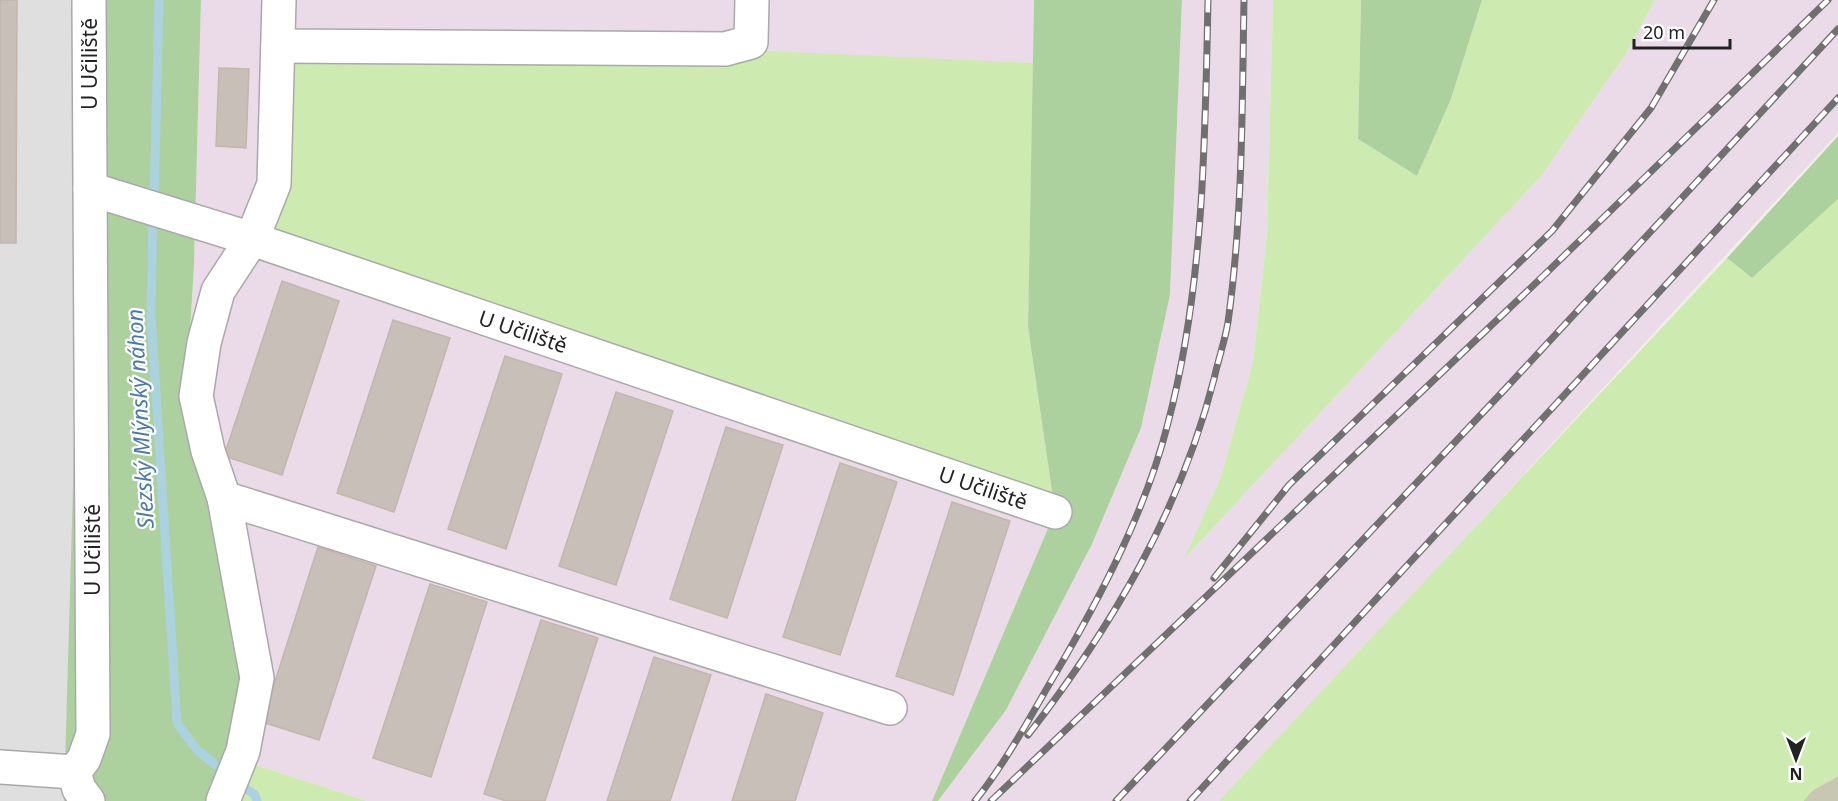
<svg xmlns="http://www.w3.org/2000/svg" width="1838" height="801" viewBox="0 0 1838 801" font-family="'Noto Sans',sans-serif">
<rect width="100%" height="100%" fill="#f2efe9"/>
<path fill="#e0dfdf" d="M0 0H94L64 801H0Z"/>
<path fill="#ebdbe8" d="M201 0H1034L1033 63 278 46 1055 512 932 801H367L237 759 186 398 194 265Z
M1182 0H1273L1267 234 1253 362 1221 477 1186 557 1542 175 1625 55 1655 0H1838V133L1223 801H938L1006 710 1092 544 1141 428 1170 295Z"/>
<path fill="#c7c7b4" d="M1838 776V801H1803L1813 790Z"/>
<path fill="#cdebb0" d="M1273 0H1361L1358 139 1417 176 1451 99 1482 0H1655L1625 55 1542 175 1184 559 1221 477 1253 362 1267 234Z
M278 46 725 49 1033 63 1028 327 1055 512 252 239Z
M1838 199V776L1813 790 1803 801H1219L1727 258 1752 278Z
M237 759 367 801H228Z"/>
<path fill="#add19e" d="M87 0H201L194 265 186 398 250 688 228 801H64Z
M1034 0H1182L1170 295 1141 428 1092 544 1006 710 938 801H932L1055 512 1028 327Z
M1361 0H1482L1451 99 1417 176 1358 139Z
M1838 136V199L1752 278 1727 258Z"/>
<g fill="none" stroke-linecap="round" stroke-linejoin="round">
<path stroke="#aad3df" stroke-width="9" d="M154 202 159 0
M153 215 151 316 177 723 197 750 227 774
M237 782 255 795 257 801"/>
</g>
<path fill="#c7bfb8" stroke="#c4b6ab" stroke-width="1.5" d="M0 0H17L16 243H0Z
M219 68 249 69 246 148 216 146Z
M282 281 339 301 282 475 224 456Z
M393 320 450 338 394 512 337 493Z
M505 356 562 374 506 549 448 529Z
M616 392 673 411 616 585 559 566Z
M726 427 783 445 727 618 670 599Z
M840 463 897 482 840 655 783 637Z
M952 502 1010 521 953 695 896 676Z
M318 547 376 566 319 740 262 722Z
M430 584 487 602 431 777 373 758Z
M541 620 598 638 545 801H506L484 794Z
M654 657 711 675 670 801H607Z
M766 694 823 713 795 801H732Z"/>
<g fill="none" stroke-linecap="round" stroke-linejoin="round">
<defs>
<g id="minor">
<path d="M278 46 725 49 751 42 752 0"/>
<path d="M90 189 252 239 274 184 279 0"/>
<path d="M224 498 890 708"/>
<path d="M0 767 74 772"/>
<path d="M74 772 84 759 93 734 89 0"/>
<path d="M74 772 79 789 88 801"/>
<path id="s1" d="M223 801 243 751 257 678 224 498 208 451 196 396 204 343 218 291 252 239 1055 512"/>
</g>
</defs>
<use href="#minor" stroke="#a9a9a9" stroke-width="36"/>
<use href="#minor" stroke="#fff" stroke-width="33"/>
<defs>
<path id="rail" d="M1214 578 1289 485 1552 231 1651 108 1714 0
M1028 735C1111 628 1180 512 1214 379 1218 360 1225 341 1228 322 1243 215 1242 107 1244 0
M975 801C1007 761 1031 715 1057 671 1102 594 1146 510 1168 423 1204 285 1205 142 1208 0
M991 801 1539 280 1828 0
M1116 801 1507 387 1838 29
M1190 801 1838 98"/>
</defs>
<use href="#rail" stroke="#707070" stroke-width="7"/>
<use href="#rail" stroke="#fff" stroke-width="4.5" stroke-dasharray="14" stroke-linecap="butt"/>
</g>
<g text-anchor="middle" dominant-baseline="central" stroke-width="4.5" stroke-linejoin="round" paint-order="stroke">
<g font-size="21" fill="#222" stroke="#fff">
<text transform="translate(89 64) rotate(-90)">U Učiliště</text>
<text stroke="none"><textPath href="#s1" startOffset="873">U Učiliště</textPath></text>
<text stroke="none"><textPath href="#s1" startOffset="1359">U Učiliště</textPath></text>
<text transform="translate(92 550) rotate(-90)">U Učiliště</text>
</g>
<g font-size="22" font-style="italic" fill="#4a7aab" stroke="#fff">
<text transform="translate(139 419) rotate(-93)">Slezský Mlýnský náhon</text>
</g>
</g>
<g transform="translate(1796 759) rotate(180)" stroke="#ffffff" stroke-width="4.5" paint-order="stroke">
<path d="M0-4.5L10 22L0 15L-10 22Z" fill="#222222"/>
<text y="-9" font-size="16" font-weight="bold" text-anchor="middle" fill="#222222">N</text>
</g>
<path d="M1634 39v9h96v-9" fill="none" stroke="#222222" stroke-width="3"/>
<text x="1643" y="39" font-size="18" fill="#222222" stroke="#ffffff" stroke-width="4.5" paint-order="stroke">20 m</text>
</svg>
